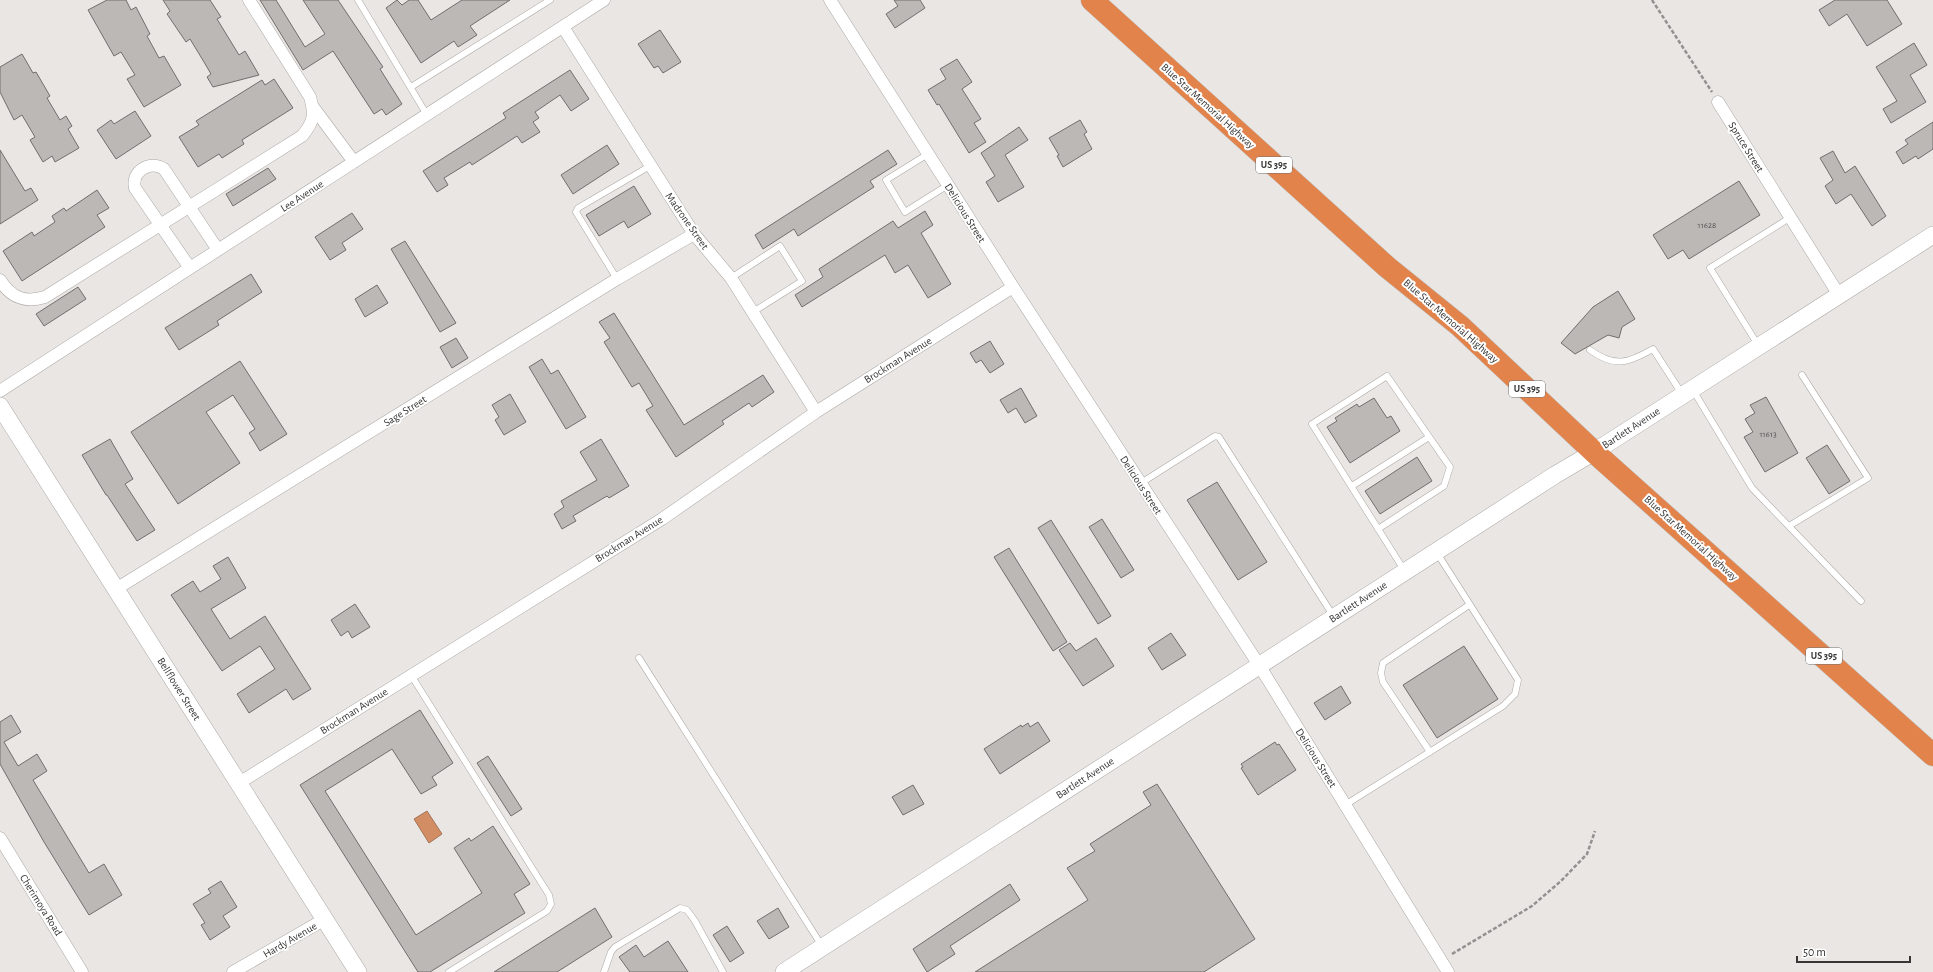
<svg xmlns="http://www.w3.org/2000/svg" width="1933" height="972" viewBox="0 0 1933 972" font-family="'Alegreya Sans',sans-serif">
<rect width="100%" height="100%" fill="#eae6e4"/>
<path fill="#d38d64" stroke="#a47356" d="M427 811 442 834 429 843 414 819Z"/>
<path fill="#bcb8b6" stroke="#726e6d" d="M107 0H126L131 10 136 7 150 34 147 36 159 58 164 56 181 85 144 107 127 79 135 75 121 52 114 56 88 10Z
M163 0H210L221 17 217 19 239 55 245 51 259 75 213 87 207 77 211 74 204 62 190 39 186 42 167 14 170 11Z
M260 0H276L305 47 325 34 303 0H338L383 67 380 69 402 104 386 115 382 109 374 114 333 51 303 70Z
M397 0 402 5 409 0H418L431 20 462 0H510L470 26 477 35 458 47 454 41 421 63 386 8Z
M894 0H920L925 8 895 28 886 14 898 6Z
M1835 0H1887L1902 24 1867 46 1847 14 1829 26 1819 10Z
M660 30 681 62 663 73 658 66 654 68 638 44Z
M1914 43 1927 65 1910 75 1926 102 1891 123 1883 109 1897 101 1876 67Z
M22 54 33 73 36 72 50 96 47 98 60 120 66 116 72 126 68 129 79 148 55 162 52 156 43 162 30 140 35 137 22 115 14 120 0 92V67Z
M957 59 972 82 962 89 981 119 974 123 986 142 969 153 939 104 937 105 928 90 946 79 940 69Z
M570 70 589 99 571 111 560 95 535 112 539 118 533 122 540 132 522 143 517 136 472 165 470 162 444 178 448 185 437 192 423 171 506 118 503 113Z
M274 79 293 108 242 140 244 144 222 158 219 154 198 167 179 137 199 125 196 121 262 80 265 85Z
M135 111 151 136 116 159 97 130 111 120 114 124Z
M1080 120 1087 132 1084 134 1092 149 1063 167 1057 156 1059 155 1049 138Z
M1933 122V149L1918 159 1916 156 1903 164 1896 152 1908 144 1905 140Z
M1019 127 1028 140 1005 155 1024 187 998 202 986 182 995 176 981 153Z
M607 145 619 164 573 194 561 175Z
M0 150 25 191 31 188 38 200 0 224Z
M888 150 897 164 870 181 874 187 798 236 794 229 763 249 755 235Z
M1833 151 1845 173 1855 166 1886 216 1872 226 1851 194 1836 204 1825 186 1833 180 1820 158Z
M268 168 276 179 233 206 226 194Z
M1739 181 1760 215 1689 259 1683 250 1668 259 1653 235Z
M634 186 651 214 628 228 624 221 599 236 586 215Z
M97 190 109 208 97 215 105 227 22 281 3 251 32 232 34 236 55 222 52 216 64 208 66 211Z
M925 211 933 225 921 233 951 284 928 298 908 265 895 273 885 255 802 307 795 295 823 277 819 269 893 221 898 228Z
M352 213 363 229 342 243 346 250 330 260 315 237Z
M405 241 456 323 440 332 391 249Z
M251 274 262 292 217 321 219 325 179 350 165 328Z
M377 285 388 303 365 317 355 299Z
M78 287 86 299 44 326 36 314Z
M1618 291 1635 319 1622 327 1619 338 1608 335 1575 354 1561 343 1593 307Z
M614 313 684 425 763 375 774 392 752 407 749 403 722 421 724 424 676 457 646 410 653 406 639 383 632 387 604 342 610 338 599 322Z
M456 338 468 358 452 368 440 347Z
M990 341 1004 364 990 373 981 360 976 363 970 353Z
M542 359 551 374 558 370 586 417 566 429 529 367Z
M240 361 287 434 260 451 249 433 255 429 233 395 206 412 240 463 178 504 131 432Z
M1021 388 1037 416 1025 423 1016 408 1008 413 1000 400Z
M510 394 526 422 504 435 495 420 499 417 492 405Z
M1766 397 1798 453 1765 472 1744 437 1753 432 1745 419 1755 413 1750 405Z
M1374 398 1387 418 1391 416 1400 431 1350 463 1327 427 1337 421 1335 418 1357 404 1359 407Z
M110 439 133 479 125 484 155 530 137 541 107 495H106L82 455Z
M601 439 629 486 609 498 607 496 573 516 576 521 562 529 554 514 564 507 561 501 597 480 580 452Z
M1827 445 1850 481 1829 494 1806 458Z
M1417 457 1432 481 1380 514 1365 491Z
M1217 482 1267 562 1238 580 1187 500Z
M1102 519 1134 570 1121 578 1089 527Z
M1051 520 1111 616 1098 624 1038 528Z
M1009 548 1067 642 1053 651 994 557Z
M228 557 246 588 211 609 230 639 265 616 311 689 293 700 286 689 249 713 237 694 275 669 260 646 222 671 171 595 193 581 200 592 221 579 213 566Z
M355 604 370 627 352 638 348 631 341 636 331 620Z
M1171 633 1186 655 1162 670 1148 648Z
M1096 638 1114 666 1083 686 1059 650 1070 643 1076 651Z
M1464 646 1498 699 1437 738 1403 685Z
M1341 686 1351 703 1325 720 1314 703Z
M420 710 453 763 432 777 437 785 421 794 392 749 325 791 416 935 482 893 454 848 469 838 471 841 493 826 530 884 514 894 525 913 430 972H418L300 785Z
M11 715 21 732 4 742 18 766 37 754 47 771 33 780 89 873 104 864 122 895 89 915 44 842 0 764V722Z
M1038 722 1050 741 1000 774 984 749 1021 725 1022 727 1028 723 1030 727Z
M1275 742 1277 745 1279 744 1296 770 1258 795 1241 768 1243 767 1241 764Z
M488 756 522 809 511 816 477 763Z
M1157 784 1255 939 1204 972H975L1088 900 1067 868 1095 851 1090 844 1151 805 1143 792Z
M913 785 924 804 903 815 892 797Z
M221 881 237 907 223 916 230 927 210 940 201 925 205 923 193 904 211 893 208 889Z
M1010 884 1020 900 950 946 955 954 927 972 913 949Z
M595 908 612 937 557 972H494Z
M778 908 789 927 769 939 757 921Z
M727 926 744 953 730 962 713 935Z
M668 941 688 972H630L619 957 636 945 644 957Z"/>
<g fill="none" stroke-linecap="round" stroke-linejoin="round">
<defs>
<path id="lane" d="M358 0 427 115
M411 87 550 0
M928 154 886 180 905 212 948 185
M731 278 780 246 802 281 753 312
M617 279 576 212 578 208 650 166
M1758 345 1710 268 1791 217
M1590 350C1615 368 1628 363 1653 349L1682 394
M1693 390 1752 488 1861 601
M1141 483 1215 436 1219 437 1334 617
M1352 486 1429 437
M1789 526 1868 478 1802 375
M1378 529 1444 486 1450 467 1387 376 1312 424 1404 570
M639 658 822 946
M411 675 549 895 551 904 547 911 449 972
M1430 752 1383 682 1381 673 1383 663 1469 605
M1345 805 1503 706 1515 694 1518 680 1437 553
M604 972 611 952 615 947 680 908 687 910 695 921 723 972"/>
<path id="street" d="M830 0 1013 287 1259 665 1448 972
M563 27 694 234 731 278 816 412
M1718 102 1839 295
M313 107 354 162
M190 268 135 188C131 171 150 160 164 169L218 250
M0 280C11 298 25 303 45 297L302 136C314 122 315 114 310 97L249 0
M0 391 604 0
M116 589 617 279 694 234
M239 783 662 519 816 412 1013 287
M0 838 82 972
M233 972 325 919"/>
<path id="secondary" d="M0 406 358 972
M784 972 1555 475 1594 452 1933 235"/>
<path id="highway" d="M1092 0 1387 267 1460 326 1594 452 1933 755"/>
</defs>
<use href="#lane" stroke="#aba8a6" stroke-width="7"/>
<use href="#street" stroke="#aba8a6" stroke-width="13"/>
<use href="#secondary" stroke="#aba8a6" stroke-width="18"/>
<use href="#highway" stroke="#c3c3c2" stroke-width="23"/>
<path stroke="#93918f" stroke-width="2.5" stroke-dasharray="4 2" stroke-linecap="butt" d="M1652 0 1712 92
M1452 954 1532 906 1561 881 1587 854 1595 831"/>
<use href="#lane" stroke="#fff" stroke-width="6"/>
<use href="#street" stroke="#fff" stroke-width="12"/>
<use href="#secondary" stroke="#fff" stroke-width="17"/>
<use href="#highway" stroke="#e1834a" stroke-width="22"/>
</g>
<g text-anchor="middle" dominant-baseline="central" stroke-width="4" stroke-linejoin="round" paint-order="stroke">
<g font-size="9" fill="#585655">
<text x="1707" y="225">11628</text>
<text x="1768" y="434">11613</text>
</g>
<g fill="#fff" stroke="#737272" stroke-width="1">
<rect x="1256" y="157" width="36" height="16" rx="3"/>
<rect x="1509" y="381" width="36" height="16" rx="3"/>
<rect x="1806" y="648" width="36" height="16" rx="3"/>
</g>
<g font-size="10" font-weight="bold" fill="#373635">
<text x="1274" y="165">US 395</text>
<text x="1527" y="389">US 395</text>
<text x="1824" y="656">US 395</text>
</g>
<g font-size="11" fill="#373635" stroke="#fff">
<text transform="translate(1208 106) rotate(42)">Blue Star Memorial Highway</text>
<text transform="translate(1746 147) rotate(58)">Spruce Street</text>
<text transform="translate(302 196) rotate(-33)">Lee Avenue</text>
<text transform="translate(965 213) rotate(58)">Delicious Street</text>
<text transform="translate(687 221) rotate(55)">Madrone Street</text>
<text transform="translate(1451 321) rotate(41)">Blue Star Memorial Highway</text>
<text transform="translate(898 360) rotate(-32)">Brockman Avenue</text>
<text transform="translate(405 411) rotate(-32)">Sage Street</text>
<text transform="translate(1631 428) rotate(-33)">Bartlett Avenue</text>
<text transform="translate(1141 485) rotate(57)">Delicious Street</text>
<text transform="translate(1691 538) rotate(42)">Blue Star Memorial Highway</text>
<text transform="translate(629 539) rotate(-32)">Brockman Avenue</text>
<text transform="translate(1358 602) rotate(-33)">Bartlett Avenue</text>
<text transform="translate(179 689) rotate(58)">Bellflower Street</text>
<text transform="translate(354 711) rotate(-32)">Brockman Avenue</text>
<text transform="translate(1316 758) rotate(58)">Delicious Street</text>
<text transform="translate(1085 778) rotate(-33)">Bartlett Avenue</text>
<text transform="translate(41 905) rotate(58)">Cherimoya Road</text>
<text transform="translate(290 940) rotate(-30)">Hardy Avenue</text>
</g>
</g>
<path d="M1797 956v6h113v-6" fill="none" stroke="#373635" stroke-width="2"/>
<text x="1803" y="956" font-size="12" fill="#373635" stroke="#ffffff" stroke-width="3" paint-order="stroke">50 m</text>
</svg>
